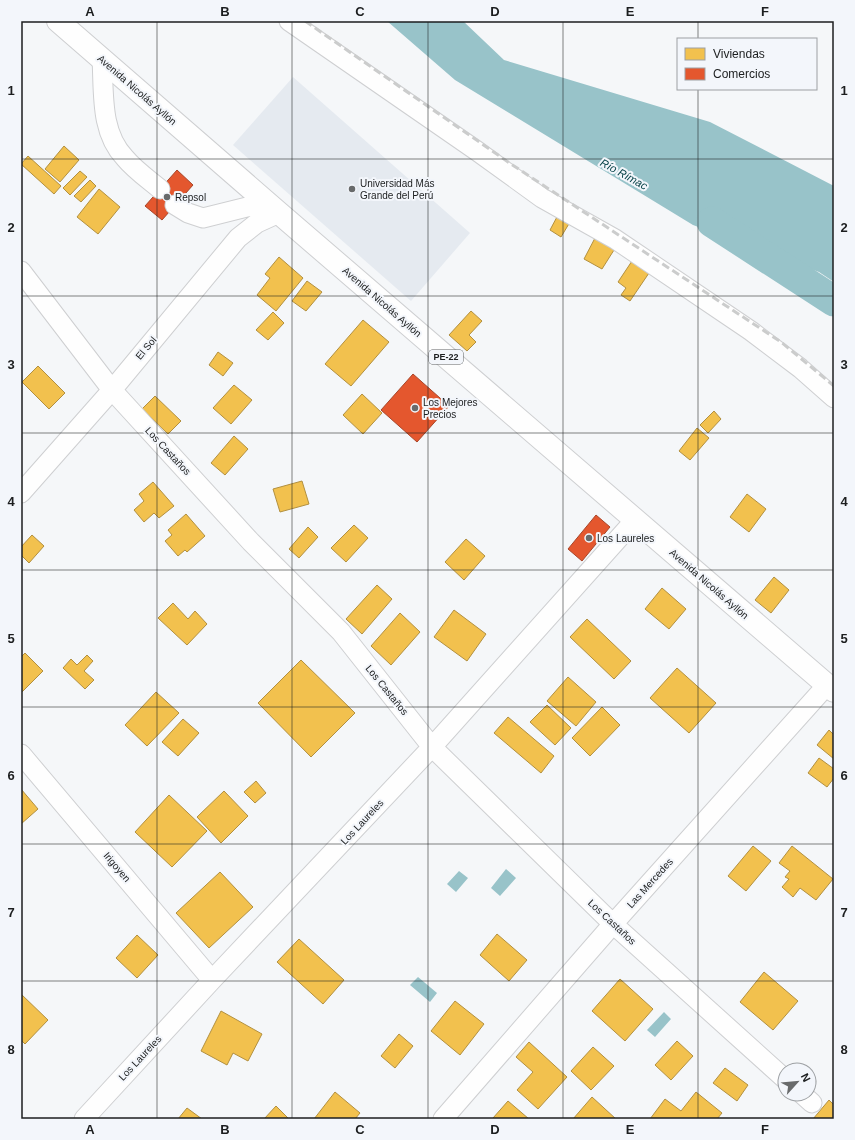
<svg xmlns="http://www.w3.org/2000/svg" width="855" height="1140" viewBox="0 0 855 1140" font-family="Helvetica,sans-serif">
<rect width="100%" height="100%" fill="#f5f7f9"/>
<path fill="#e5eaf0" d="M293 77 470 233 411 301 233 145Z"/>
<path fill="#98c3c9" d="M387 21H463L504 60 710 122 834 186V282L819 272 693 225 455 80Z
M506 869 516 878 500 896 491 888Z
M459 871 468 878 456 892 447 884Z
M418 977 437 993 430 1002 410 985Z
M664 1012 671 1019 655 1037 647 1030Z"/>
<path fill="#f2c14e" stroke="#b29040" d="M64 146 79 160 60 182 45 169Z
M28 156 61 186 54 194 21 164Z
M80 171 87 177 70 195 63 188Z
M90 180 96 186 81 202 74 196Z
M99 189 120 207 98 234 77 217Z
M558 215 570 222 561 237 550 230Z
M595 238 614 250 602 269 584 259Z
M279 257 303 278 276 311 257 295 270 278 265 274Z
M632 261 649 273 630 301 621 295 626 288 618 282Z
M307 281 322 292 306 311 292 301Z
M471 311 482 321 469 335 476 342 467 351 449 335Z
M273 312 284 323 268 340 256 330Z
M363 320 389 342 351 386 325 364Z
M218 352 233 363 223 376 209 365Z
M38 366 65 393 49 409 22 382Z
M234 385 252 400 231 424 213 408Z
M362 394 382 413 363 434 343 415Z
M155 396 181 421 168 434 142 409Z
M714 411 721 419 708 433 700 425Z
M697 428 709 438 690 460 679 451Z
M234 436 248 449 225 475 211 463Z
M302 481 309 504 280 512 273 489Z
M153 482 174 506 159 518 154 513 144 522 134 510 144 501 139 494Z
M747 494 766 509 749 532 730 517Z
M186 514 205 536 187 552 185 550 178 556 165 541 172 535 168 530Z
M354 525 368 538 346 562 331 548Z
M308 527 318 537 299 558 289 549Z
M32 535 44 546 29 563 21 555V547Z
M466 539 485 556 464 580 445 562Z
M774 577 789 590 771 613 755 600Z
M377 585 392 599 362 634 346 619Z
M662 588 686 609 669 629 645 609Z
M173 603 188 619 195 611 207 624 187 645 158 618Z
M454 610 486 634 467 661 434 637Z
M400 613 420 632 391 665 371 646Z
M587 619 631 661 614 679 570 637Z
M25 653 43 671 21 693V657Z
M87 655 93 661 84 671 94 680 85 689 63 668 71 659 77 665Z
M301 660 355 713 311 757 258 703Z
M677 668 716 703 689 733 650 698Z
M568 677 596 702 576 726 547 701Z
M156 692 179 713 147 746 125 725Z
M547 705 571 728 555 745 530 722Z
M602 707 620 725 590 756 572 738Z
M508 717 554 756 541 773 494 733Z
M183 719 199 733 178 756 162 742Z
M829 730 834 735V759L817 745Z
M819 758 834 769V778L827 787 808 773Z
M256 781 266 793 255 803 244 792Z
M21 789 38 809 21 824Z
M224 791 248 816 221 843 197 817Z
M169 795 207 831 172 867 135 832Z
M753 846 771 861 746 891 728 876Z
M792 846 833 879 816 900 800 888 793 897 782 887 789 879 785 877 790 871 779 863Z
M220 872 253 907 209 948 176 913Z
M497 934 527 960 509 981 480 955Z
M137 935 158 955 137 978 116 958Z
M299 939 344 980 323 1004 277 962Z
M764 972 798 1001 773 1030 740 1002Z
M620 979 653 1009 625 1041 592 1011Z
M21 994 48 1020 25 1044 21 1040Z
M455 1001 484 1024 460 1055 431 1031Z
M221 1011 262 1034 248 1061 233 1053 227 1065 201 1051Z
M399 1034 413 1046 395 1068 381 1056Z
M677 1041 693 1056 671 1080 655 1065Z
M529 1042 567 1077 538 1109 517 1090 533 1072 516 1057Z
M593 1047 614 1066 591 1090 571 1071Z
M725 1068 748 1085 737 1101 713 1083Z
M335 1092 360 1113 355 1119H314Z
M696 1092 722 1113 717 1119H650L665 1099 681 1111Z
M592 1097 616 1119H573Z
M829 1100 834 1105V1119H813Z
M508 1101 529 1119H494L493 1118Z
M276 1106 289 1119H264Z
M187 1108 202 1119H178Z"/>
<path fill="#e4572e" stroke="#a8462a" d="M177 170 193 185 162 220 145 206Z
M413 374 449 406 417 442 381 410Z
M596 515 610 527 582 561 568 549Z"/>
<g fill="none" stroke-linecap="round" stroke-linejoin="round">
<path stroke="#98c3c9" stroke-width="31" d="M712 222 834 301"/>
<defs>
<path id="minor" d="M289 21 477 151 542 198 615 239 751 331 800 368 834 398
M102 59C104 93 100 132 125 158 135 170 148 179 160 189
M175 205 188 213 203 218 267 202
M21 271 112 390 251 542 341 632 432 747 613 924 785 1079
M21 493 112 390 238 238 257 223 279 213
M21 754 212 980
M802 1094 812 1103
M84 1119 212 980 432 747 635 520
M443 1119 613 924 827 685"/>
<path id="highway" d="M58 21 279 213 834 691"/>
</defs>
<use href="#minor" stroke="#cecfd1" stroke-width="21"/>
<use href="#highway" stroke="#cecfd1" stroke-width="24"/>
<use href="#minor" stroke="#fefefe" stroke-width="19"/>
<use href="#highway" stroke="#fefefe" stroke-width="22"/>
<path stroke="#cbcccc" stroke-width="3" stroke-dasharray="8 4" stroke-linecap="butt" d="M305 21 511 164 781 342 834 386"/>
</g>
<path fill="none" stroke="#1c1e1f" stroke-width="1" stroke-opacity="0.55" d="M157 21V1119M292 21V1119M428 21V1119M563 21V1119M698 21V39M698 89V1119M21 159H834M21 296H834M21 433H834M21 570H834M21 707H834M21 844H834M21 981H834"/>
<g fill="#686a6b" stroke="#f3f6fb" stroke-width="1.5">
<circle cx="352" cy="189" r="4"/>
<circle cx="167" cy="197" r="4"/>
<circle cx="415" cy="408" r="4"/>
<circle cx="589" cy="538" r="4"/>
</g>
<g text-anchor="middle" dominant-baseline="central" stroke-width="4" stroke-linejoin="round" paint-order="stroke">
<rect fill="#f3f6fb" stroke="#5c5f61" stroke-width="1" x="429" y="350" width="34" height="14" rx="3"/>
<g font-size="9" font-weight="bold" fill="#1c1e1f">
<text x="446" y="357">PE-22</text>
</g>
<g font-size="10" fill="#1c1e1f" stroke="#f3f6fb">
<text transform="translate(137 90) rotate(41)">Avenida Nicolás Ayllón</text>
<text transform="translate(382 302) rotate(41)">Avenida Nicolás Ayllón</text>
<text transform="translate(146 348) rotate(-50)">El Sol</text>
<text transform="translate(168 451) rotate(47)">Los Castaños</text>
<text transform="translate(709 584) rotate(41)">Avenida Nicolás Ayllón</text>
<text transform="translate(387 690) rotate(51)">Los Castaños</text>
<text transform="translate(362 822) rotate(-47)">Los Laureles</text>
<text transform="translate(117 867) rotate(50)">Irigoyen</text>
<text transform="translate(650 883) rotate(-48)">Las Mercedes</text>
<text transform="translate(612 922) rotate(43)">Los Castaños</text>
<text transform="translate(140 1058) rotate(-47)">Los Laureles</text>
</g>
<g font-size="10" fill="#1c1e1f" stroke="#f3f6fb" text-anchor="start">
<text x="360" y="183">Universidad Más<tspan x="360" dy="12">Grande del Perú</tspan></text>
<text x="175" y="197">Repsol</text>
<text x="423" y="402">Los Mejores<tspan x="423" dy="12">Precios</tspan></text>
<text x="597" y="538">Los Laureles</text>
</g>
<g font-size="11" font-style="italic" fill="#013e43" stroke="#f3f6fb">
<text transform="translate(624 174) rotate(29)">Río Rímac</text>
</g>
</g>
<rect width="855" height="1140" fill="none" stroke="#f3f6fb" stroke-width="44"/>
<rect x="677" y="38" width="140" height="52" fill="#f3f6fb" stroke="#9da0a3"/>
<rect x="685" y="48" width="20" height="12" fill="#f2c14e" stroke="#9da0a3"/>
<text x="713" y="58" font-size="12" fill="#1c1e1f">Viviendas</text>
<rect x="685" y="68" width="20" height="12" fill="#e4572e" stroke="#9da0a3"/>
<text x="713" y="78" font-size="12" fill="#1c1e1f">Comercios</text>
<g transform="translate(797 1082) rotate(63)"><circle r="19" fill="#f3f6fb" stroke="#9da0a3"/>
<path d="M0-3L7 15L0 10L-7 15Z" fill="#686a6b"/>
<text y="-6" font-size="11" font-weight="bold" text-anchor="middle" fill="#1c1e1f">N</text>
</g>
<rect x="22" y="22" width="811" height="1096" fill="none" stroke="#1c1e1f" stroke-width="1.5"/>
<g font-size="13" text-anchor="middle" font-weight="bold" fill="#1c1e1f">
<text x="90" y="16">A</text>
<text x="225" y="16">B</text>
<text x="360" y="16">C</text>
<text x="495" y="16">D</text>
<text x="630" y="16">E</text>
<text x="765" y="16">F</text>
<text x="11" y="95">1</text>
<text x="844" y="95">1</text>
<text x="11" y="232">2</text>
<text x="844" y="232">2</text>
<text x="11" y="369">3</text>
<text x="844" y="369">3</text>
<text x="11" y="506">4</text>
<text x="844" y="506">4</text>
<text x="11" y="643">5</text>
<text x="844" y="643">5</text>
<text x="11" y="780">6</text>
<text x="844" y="780">6</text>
<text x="11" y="917">7</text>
<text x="844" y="917">7</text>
<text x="11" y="1054">8</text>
<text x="844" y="1054">8</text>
<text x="90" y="1134">A</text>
<text x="225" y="1134">B</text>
<text x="360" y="1134">C</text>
<text x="495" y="1134">D</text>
<text x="630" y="1134">E</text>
<text x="765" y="1134">F</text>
</g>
</svg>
